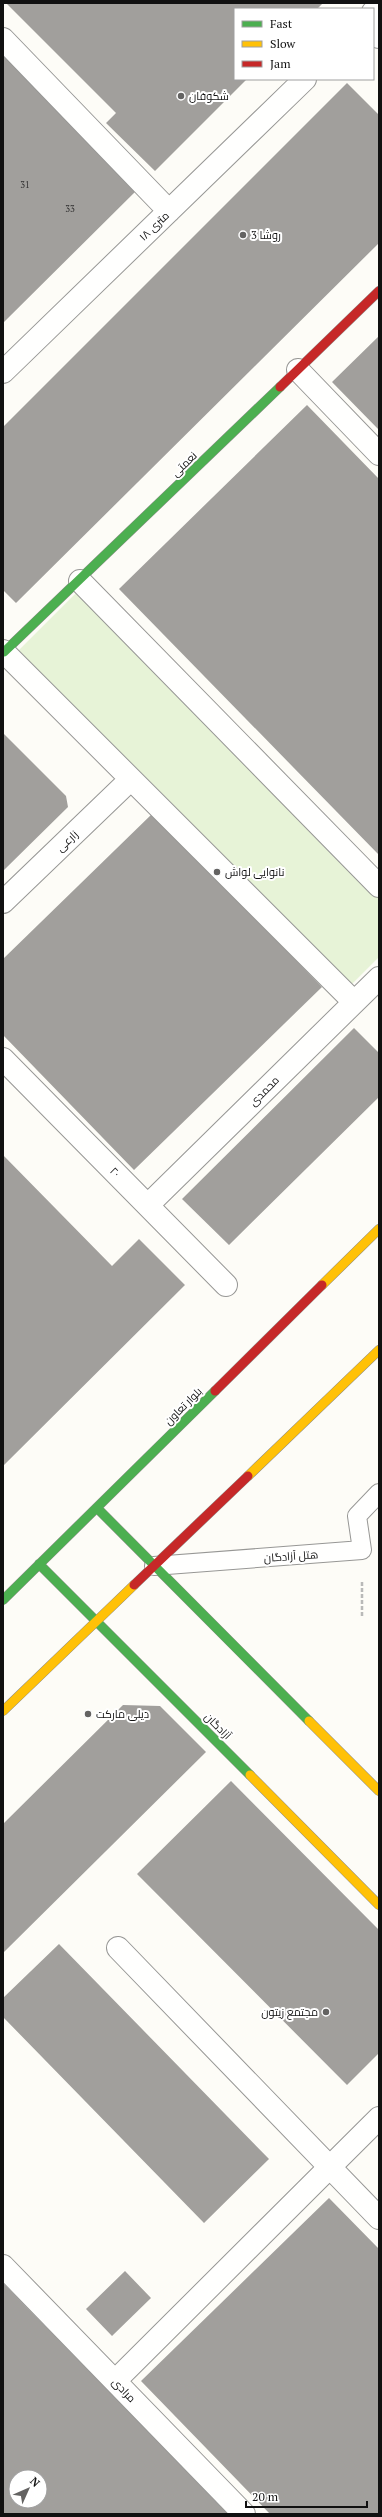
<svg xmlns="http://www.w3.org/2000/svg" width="382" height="2517" viewBox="0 0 382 2517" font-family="'PT Serif',Cairo,serif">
<rect width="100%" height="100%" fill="#fdfcf7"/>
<path fill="#e7f3d7" d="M79 590 379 896V957L349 987 18 651Z"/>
<path fill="#a19f9c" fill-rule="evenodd" d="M6 3H323L317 9H235V79H247L155 171 106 123 116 113Z
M3 53 138 189 3 323Z
M347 83 379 115V243L16 603 3 590V427Z
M379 336V430L332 382Z
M307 405 379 479V855L119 589Z
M3 733 66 796 68 807 3 871Z
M153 813 322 987 134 1170 3 1035V959Z
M354 1028 379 1053V1097L229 1245 182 1199Z
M3 1155 112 1266 139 1239 185 1285 3 1466Z
M123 1705 160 1706 206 1752 3 1953V1824Z
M231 1781 379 1930V2053L347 2085 137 1874Z
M59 1944 269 2159 204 2223 3 2017V1998Z
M329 2198 379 2249V2514H270L141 2381Z
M125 2271 151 2298 112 2336 86 2309Z
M3 2283 138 2421 228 2514H3ZM16 2477H40V2501H16Z"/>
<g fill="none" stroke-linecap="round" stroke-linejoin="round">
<defs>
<path id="lane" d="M154 1566 362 1550 357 1516 379 1493"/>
<path id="street" d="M373 12 379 7
M373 31 379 37
M3 39 169 211
M298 370 379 454
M3 372 305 79
M80 581 379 886
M3 651 354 1002
M3 902 131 779
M3 1059 226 1285
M148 1205 379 978
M118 1948 379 2218
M3 2266 244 2514
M115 2381 379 2118"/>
<path id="fast" d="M4 652 280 387
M97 1508 309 1721
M39 1564 250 1775
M3 1600 215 1391"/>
<path id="slow" d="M322 1285 379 1229
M248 1476 379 1350
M3 1711 134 1585
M309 1721 379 1791
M250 1775 379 1905"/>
<path id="jam" d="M280 387 379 291
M215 1391 322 1285
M134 1585 248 1476"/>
</defs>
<use href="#lane" stroke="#979795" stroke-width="20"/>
<use href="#street" stroke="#979795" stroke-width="24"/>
<use href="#fast" stroke="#8e8d8b" stroke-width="10"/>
<use href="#slow" stroke="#8e8d8b" stroke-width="10"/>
<use href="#jam" stroke="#8e8d8b" stroke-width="10"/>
<path stroke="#b9b9b8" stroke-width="2.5" stroke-dasharray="4 2" stroke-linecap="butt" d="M362 1582V1618"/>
<use href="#lane" stroke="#fffffe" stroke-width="18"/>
<use href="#street" stroke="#fffffe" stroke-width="22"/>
<use href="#fast" stroke="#4caf50" stroke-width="9"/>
<use href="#slow" stroke="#ffc107" stroke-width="9"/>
<use href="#jam" stroke="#c62828" stroke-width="9"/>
</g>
<g fill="#646362" stroke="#fff" stroke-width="1.5">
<circle cx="181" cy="96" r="4"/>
<circle cx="243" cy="235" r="4"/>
<circle cx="217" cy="872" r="4"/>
<circle cx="88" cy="1714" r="4"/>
<circle cx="326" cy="2012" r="4"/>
</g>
<g text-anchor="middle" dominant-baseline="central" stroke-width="4" stroke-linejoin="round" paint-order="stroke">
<g font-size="9" fill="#353434">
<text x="25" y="185">31</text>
<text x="70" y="209">33</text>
</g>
<g font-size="11" fill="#111" stroke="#fff" text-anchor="start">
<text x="189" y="96">شکوفان</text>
<text x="251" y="235">روشا 3</text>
<text x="225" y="872">نانوایی لواش</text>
<text x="96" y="1714">دیلی مارکت</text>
<text x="318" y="2012" text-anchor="end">مجتمع زیتون</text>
</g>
<g font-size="11" fill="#111" stroke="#fff">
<text transform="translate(154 226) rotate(-44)">۱۸ متری</text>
<text transform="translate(184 464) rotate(-44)">نعمتی</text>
<text transform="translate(67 841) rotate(-44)">زارعی</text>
<text transform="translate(264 1091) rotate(-45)">محمدی</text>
<text transform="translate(115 1172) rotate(45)">۲۰</text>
<text transform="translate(183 1406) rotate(-45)">بلوار تعاون</text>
<text transform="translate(291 1556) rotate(-4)">هتل آزادگان</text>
<text transform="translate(218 1726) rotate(45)">آزادگان</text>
<text transform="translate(124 2390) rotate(46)">مرادی</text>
</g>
</g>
<rect width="382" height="2517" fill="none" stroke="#111111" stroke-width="8"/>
<rect x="234" y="8" width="140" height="72" fill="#ffffff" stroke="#a0a0a0"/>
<rect x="242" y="21" width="20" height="6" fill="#4caf50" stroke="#a0a0a0"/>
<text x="270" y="28" font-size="12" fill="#111111">Fast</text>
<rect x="242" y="41" width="20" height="6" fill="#ffc107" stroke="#a0a0a0"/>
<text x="270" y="48" font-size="12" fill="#111111">Slow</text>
<rect x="242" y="61" width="20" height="6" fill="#c62828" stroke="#a0a0a0"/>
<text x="270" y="68" font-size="12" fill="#111111">Jam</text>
<g transform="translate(28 2489) rotate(45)"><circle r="19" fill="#ffffff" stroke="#a0a0a0"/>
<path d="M0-3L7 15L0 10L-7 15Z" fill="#646362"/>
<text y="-6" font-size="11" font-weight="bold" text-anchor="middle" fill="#111111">N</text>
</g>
<path d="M246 2501v6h121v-6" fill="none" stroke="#111111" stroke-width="2"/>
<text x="252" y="2501" font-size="12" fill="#111111" stroke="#ffffff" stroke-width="3" paint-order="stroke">20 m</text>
</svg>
